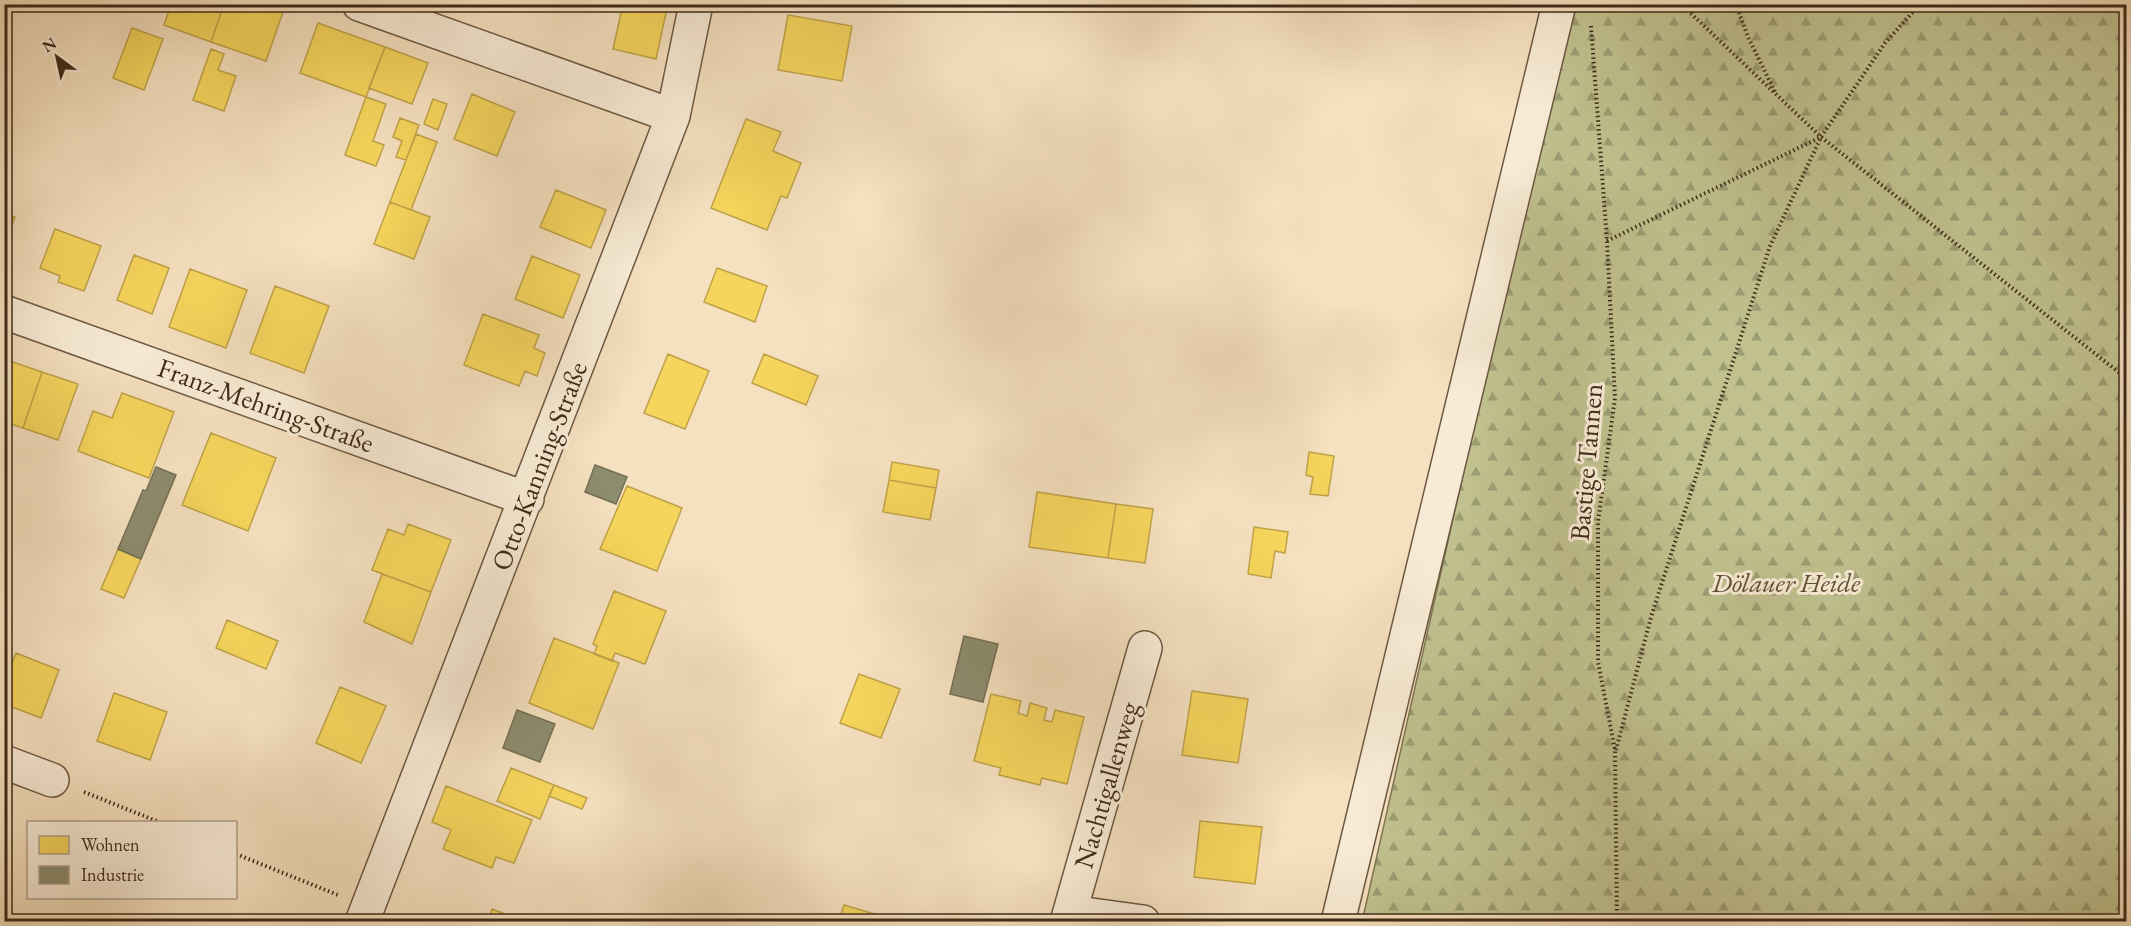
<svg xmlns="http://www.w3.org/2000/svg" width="2131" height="926" viewBox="0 0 2131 926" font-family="'EB Garamond',serif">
<defs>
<pattern id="forest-firs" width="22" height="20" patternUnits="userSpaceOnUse" patternTransform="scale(1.5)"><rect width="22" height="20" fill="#c0c18f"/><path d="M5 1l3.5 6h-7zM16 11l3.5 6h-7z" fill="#9d9d74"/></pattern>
</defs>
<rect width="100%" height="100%" fill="#f5e0bf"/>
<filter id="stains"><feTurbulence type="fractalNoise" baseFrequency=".00333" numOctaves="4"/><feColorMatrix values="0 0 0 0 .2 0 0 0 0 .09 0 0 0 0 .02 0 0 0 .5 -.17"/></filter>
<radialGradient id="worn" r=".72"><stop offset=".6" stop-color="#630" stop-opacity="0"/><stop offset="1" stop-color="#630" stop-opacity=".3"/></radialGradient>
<path fill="url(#forest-firs)" stroke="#807654" stroke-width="1.5" d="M1569 5H2126V921L1362 922Z"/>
<path fill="#f6d55c" stroke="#bfa248" stroke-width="1.5" d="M171 4H224L211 42 164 25Z
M224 4H272L284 9 266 61 211 42Z
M623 4H668L656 59 613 49Z
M788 15 852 26 842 81 778 70Z
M318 23 385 47 366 97 300 73Z
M132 28 163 39 144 90 113 78Z
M385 47 428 63 412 104 369 88Z
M211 49 224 54 218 70 236 76 224 111 193 100Z
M472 94 515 112 497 156 454 139Z
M366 97 386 104 373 141 384 145 376 166 345 155Z
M433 99 447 104 438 130 424 124Z
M400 118 419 125 406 160 396 157 402 141 393 137Z
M746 119 781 132 773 151 801 163 787 198 781 196 767 230 711 208Z
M416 134 437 142 411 210 390 202Z
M556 190 606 210 591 248 540 227Z
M390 202 430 217 414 259 374 244Z
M4 214 15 217 4 245Z
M55 229 101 246 84 291 58 282 60 276 40 268Z
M134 255 169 268 152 314 117 300Z
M532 256 580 275 563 318 515 299Z
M717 268 767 286 755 322 704 302Z
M190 269 247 290 226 348 169 327Z
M275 286 329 306 304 373 250 353Z
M483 314 539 335 534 348 545 353 537 376 525 371 519 386 464 365Z
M668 354 709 371 685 429 644 413Z
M764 354 818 376 806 405 752 383Z
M4 359 42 372 23 428 4 422Z
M42 372 78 384 58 440 23 428Z
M122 393 174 412 149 478 78 451 93 411 112 418Z
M211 433 276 458 248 531 182 505Z
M1309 452 1334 456 1328 496 1310 494 1313 477 1306 475Z
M892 462 939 470 936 488 889 480Z
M889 480 936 488 930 520 883 512Z
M627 486 682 508 657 571 600 549Z
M1037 492 1116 504 1108 558 1029 547Z
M1116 504 1153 509 1145 563 1108 558Z
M408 524 451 540 431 592 372 570 388 529 404 535Z
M1254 527 1288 532 1285 553 1275 551 1271 578 1248 574Z
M118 549 141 559 124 598 101 589Z
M382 574 431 592 412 644 364 622Z
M614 591 666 611 645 664 615 653 612 661 594 654 597 646 593 644Z
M227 620 278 641 266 669 216 648Z
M554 638 619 663 593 729 529 703Z
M16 653 59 670 41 718 4 704V666L10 668Z
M859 674 900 689 881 738 840 723Z
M340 687 386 706 361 763 316 743Z
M1192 691 1248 699 1238 763 1182 755Z
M114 693 167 712 150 760 97 741Z
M991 694 1021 701 1018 713 1027 716 1030 703 1047 708 1044 720 1052 722 1055 710 1084 717 1067 784 1042 778 1040 785 999 775 1001 768 974 761Z
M511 768 554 785 540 819 497 801Z
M554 785 587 798 582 809 549 796Z
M446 786 532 820 514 863 496 857 492 868 443 849 451 830 432 822Z
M1200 821 1262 827 1255 884 1194 877Z
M844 905 878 915 876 922H839Z
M492 909 527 922H488Z"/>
<path fill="#8c8c6e" stroke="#756f54" stroke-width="1.5" d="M595 465 627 477 616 504 585 492Z
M156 467 176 475 141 559 118 549 143 490 146 491Z
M964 636 998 644 983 702 950 694Z
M517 710 555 724 540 762 503 748Z"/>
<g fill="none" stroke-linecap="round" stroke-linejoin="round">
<defs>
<path id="minor" d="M359 4 673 116
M4 312 527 499
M4 762 52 780
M1070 912 1143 922
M362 922 673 116 696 4
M1067 922 1145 648
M1338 922 1559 4"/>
</defs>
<use href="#minor" stroke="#6c5842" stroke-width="36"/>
<path stroke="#3f2b19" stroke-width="4" stroke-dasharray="1.5 3" stroke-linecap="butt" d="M1681 4 1821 137 2126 378
M1736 4 1748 37 1775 92
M1591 26 1607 241 1615 398 1598 522V662L1615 750 1617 922
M1607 241 1819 138
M1616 750 1651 617 1770 246 1821 137 1885 43 1920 4
M84 792 159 822
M236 854 338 895"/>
<use href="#minor" stroke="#f8ebd5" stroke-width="33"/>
</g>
<g text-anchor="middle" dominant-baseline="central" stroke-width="6" stroke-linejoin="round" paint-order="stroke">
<g font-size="27" fill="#3f2b19" stroke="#f8ebd5">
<text transform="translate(266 405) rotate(20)">Franz-Mehring-Straße</text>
<text transform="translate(1586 462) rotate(-85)">Bastige Tannen</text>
<text transform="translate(539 466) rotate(-69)">Otto-Kanning-Straße</text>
<text transform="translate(1106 785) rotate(-74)">Nachtigallenweg</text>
</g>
<g font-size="27" font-style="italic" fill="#5f5036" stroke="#f8ebd5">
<text x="1786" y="582">Dölauer Heide</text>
</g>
</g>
<rect width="2131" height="926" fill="none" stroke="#f5e0bf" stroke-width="24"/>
<rect x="6" y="6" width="2119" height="914" fill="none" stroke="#3f2b19" stroke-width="3"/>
<rect x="12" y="12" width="2107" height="902" fill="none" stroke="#3f2b19" stroke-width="1.5"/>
<rect x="27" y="821" width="210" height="78" fill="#f8ebd5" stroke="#ae9e8a" stroke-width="1.5"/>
<rect x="39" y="836" width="30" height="18" fill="#f6d55c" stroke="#ae9e8a" stroke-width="1.5"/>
<text x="81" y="851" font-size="18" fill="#3f2b19">Wohnen</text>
<rect x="39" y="866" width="30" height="18" fill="#8c8c6e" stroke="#ae9e8a" stroke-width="1.5"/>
<text x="81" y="881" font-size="18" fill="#3f2b19">Industrie</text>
<g transform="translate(57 57) rotate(327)" stroke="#f8ebd5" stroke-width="4.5" paint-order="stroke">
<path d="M0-4.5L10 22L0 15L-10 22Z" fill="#3f2b19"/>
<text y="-9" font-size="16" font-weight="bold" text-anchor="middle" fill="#3f2b19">N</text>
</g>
<rect width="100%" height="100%" filter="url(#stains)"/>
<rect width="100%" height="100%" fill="url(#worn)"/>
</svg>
